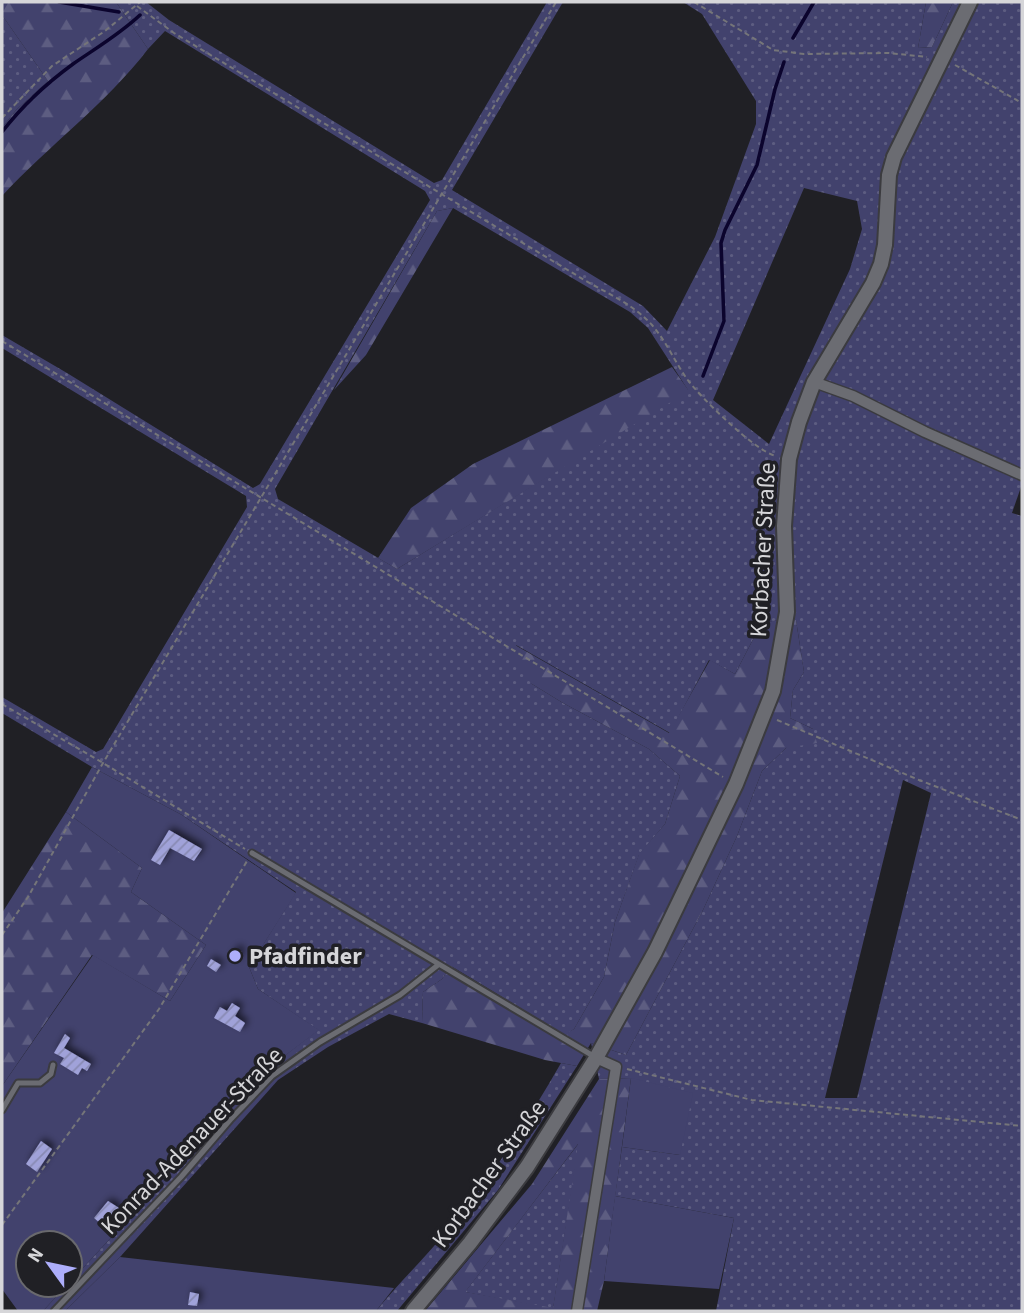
<svg xmlns="http://www.w3.org/2000/svg" width="1024" height="1313" viewBox="0 0 1024 1313" font-family="'Source Sans 3',sans-serif">
<defs>
<pattern id="grass-dots" width="8" height="8" patternUnits="userSpaceOnUse" patternTransform="scale(1.75)"><rect width="8" height="8" fill="#42426d"/><path d="M2 2h.1M6 6h.1" fill="none" stroke="#5d5d81" stroke-width="1.8" stroke-linecap="round"/></pattern>
<pattern id="forest-firs" width="22" height="20" patternUnits="userSpaceOnUse" patternTransform="scale(1.75)"><rect width="22" height="20" fill="#42426d"/><path d="M5 1l3.5 6h-7zM16 11l3.5 6h-7z" fill="#5d5d81"/></pattern>
<pattern id="building-hatch" width="6" height="6" patternUnits="userSpaceOnUse" patternTransform="scale(1.75)"><rect width="6" height="6" fill="#a0a2d9"/><path d="M-1 1l2-2M0 6l6-6M5 7l2-2" fill="none" stroke="#888ab3"/></pattern>
<filter id="shadow"><feDropShadow dx="3.5" dy="-3.5" stdDeviation="3.5" flood-color="#0009"/></filter>
</defs>
<rect width="100%" height="100%" fill="#202025"/>
<path fill="url(#grass-dots)" fill-rule="evenodd" d="M116 2H146L169 20 434 183 442 180 547 2H563L452 190 643 306 667 331 715 237 756 124V101L702 14 683 2H926L918 48 932 47 953 2H1022V484L1012 513 1022 516V1311H716L734 1218 615 1196 622 1147 680 1155 631 1078 599 1079 591 1043 626 1055 703 910 737 836 762 771 786 748 813 729 790 718 793 690 804 672 796 620 772 621 760 626 735 674 709 660 670 733 516 645 532 684 563 703 649 749 680 776 665 824 639 855 615 922 604 977 574 1029 565 1035 451 966 442 979 423 992 422 1023 389 1014 328 1047 278 1080 120 1257 65 1311H43L67 1285H70V1282L266 1070 318 1030 258 989 249 967 296 892 182 815 92 767 2 713V697L96 752 103 749 247 507 246 496 2 348V335L67 373 253 488 260 484 430 200 425 191 165 31 148 49ZM804 188 857 201 862 229 850 269 769 444 713 400ZM453 208 630 312 648 328 688 390 397 569 278 499 275 489 437 211ZM903 780 931 793 857 1098H825Z
M2 15 48 81 16 110 2 128Z
M561 1063 577 1066 498 1190 397 1311H376C396 1286 419 1264 440 1239 487 1185 526 1124 561 1063Z
M579 1143 553 1309 465 1292Z"/>
<path fill="url(#forest-firs)" fill-rule="evenodd" d="M2 2H116L148 49C106 104 49 145 2 196V128L16 110 48 81 2 15Z
M926 2H953L932 47 918 48Z
M453 208 366 355 334 390 437 211Z
M672 367 689 391 397 569 378 558 411 508 473 464Z
M796 620 804 672 793 690 790 718 813 729 817 743 786 748 762 771 737 836 703 910 626 1055 591 1043 577 1066 545 1060 422 1023 423 992 442 979 451 966 498 997 565 1034 574 1029 604 977 615 922 639 854 665 824 680 776 649 749 563 703 532 684 509 658 515 645 669 733 710 660 735 674 760 626 772 621Z
M66 812 142 868 131 892 206 945 170 1001 92 955 2 1086V913Z
M631 1078 604 1281 597 1311H425L532 1184 599 1079ZM578 1144 553 1308 466 1292V1291Z"/>
<path fill="#42426d" d="M92 767 182 815 296 893 249 967 258 989 319 1030 266 1070 70 1282V1243H28V1285H67L43 1311H18L2 1289V1086L93 955 170 1001 206 945 131 892 142 868 66 812Z
M631 1078 693 1093 680 1155 622 1147Z
M615 1196 734 1218 719 1289 604 1281Z
M120 1257 394 1288 376 1311H65Z"/>
<g fill="none" stroke-linecap="round" stroke-linejoin="round">
<path stroke="#0b042d" stroke-width="3.5" d="M59 2 119 12
M793 38 814 2
M2 132C22 106 47 83 73 64 96 48 120 34 140 15
M703 376 724 321 721 243 725 230 757 165 775 89 784 62"/>
</g>
<path fill="url(#building-hatch)" filter="url(#shadow)" d="M169 830 202 849 194 861 170 848 160 865 151 860Z
M236 948 242 952 235 964 228 959Z
M211 959 221 965 216 972 207 966Z
M232 1003 240 1008 235 1016 245 1023 240 1032 214 1018 220 1007 227 1011Z
M65 1034 70 1038 64 1048 91 1064 87 1071 82 1068 78 1075 60 1064 64 1058 54 1053Z
M41 1141 52 1149 37 1172 26 1164Z
M108 1201 119 1208 116 1212 120 1215 108 1230 94 1218Z
M190 1292 199 1294 197 1306 188 1305Z"/>
<g fill="none" stroke-linecap="round" stroke-linejoin="round">
<defs>
<path id="lane" d="M252 853 595 1057
M2 1110 18 1083H40L51 1074 53 1065
M54 1311 181 1177 230 1120 272 1076 320 1042 400 995 438 965"/>
<path id="street" d="M814 382 853 396 925 432 1022 475
M577 1311 616 1067 596 1058"/>
<path id="secondary" d="M413 1311 470 1243 527 1167 596 1058 655 952 736 784 773 691 787 612 784 526 789 459 799 422 814 382 873 283 881 264 885 245 889 175 894 157 970 2"/>
</defs>
<use href="#lane" stroke="#3b3b3f" stroke-width="9"/>
<use href="#street" stroke="#3b3b3f" stroke-width="13"/>
<use href="#secondary" stroke="#3b3b3f" stroke-width="18"/>
<path stroke="#757579" stroke-width="2" stroke-dasharray="5 3.5" stroke-linecap="butt" d="M694 2 773 50 804 54 889 53 927 57
M137 6 174 33 586 281C609 294 634 305 652 325 666 341 675 362 687 379 700 397 756 452 776 456
M955 65 1022 103
M2 118 52 66 105 31 140 2
M2 341 723 777
M2 704 103 763 245 849
M777 720 919 780 1022 820
M2 935 28 897 103 763 556 2
M627 1069 752 1100 1022 1126
M2 1225 159 1009 247 861"/>
<use href="#lane" stroke="#6b6c72" stroke-width="5"/>
<use href="#street" stroke="#6b6c72" stroke-width="10"/>
<use href="#secondary" stroke="#6b6c72" stroke-width="14"/>
</g>
<circle fill="#adaefb" stroke="#202025" stroke-width="2.5" cx="235" cy="956" r="7"/>
<g text-anchor="middle" dominant-baseline="central" stroke-width="7" stroke-linejoin="round" paint-order="stroke">
<g font-size="24" fill="#d6d6d9" stroke="#202025">
<text transform="translate(763 550) rotate(-87)">Korbacher Straße</text>
<text transform="translate(192 1141) rotate(-46)">Konrad-Adenauer-Straße</text>
<text transform="translate(489 1174) rotate(-54)">Korbacher Straße</text>
</g>
<g font-size="24" font-weight="bold" fill="#d6d6d9" stroke="#202025" text-anchor="start">
<text x="249" y="956">Pfadfinder</text>
</g>
</g>
<rect width="1024" height="1313" fill="none" stroke="#d6d6d9" stroke-width="7"/>
<g transform="translate(49 1264) rotate(303)"><circle r="33" fill="#202025" stroke="#69696d" stroke-width="2"/>
<path d="M0-5L12 26L0 18L-12 26Z" fill="#adaefb"/>
<text y="-10" font-size="19" font-weight="bold" text-anchor="middle" fill="#d6d6d9">N</text>
</g>
</svg>
